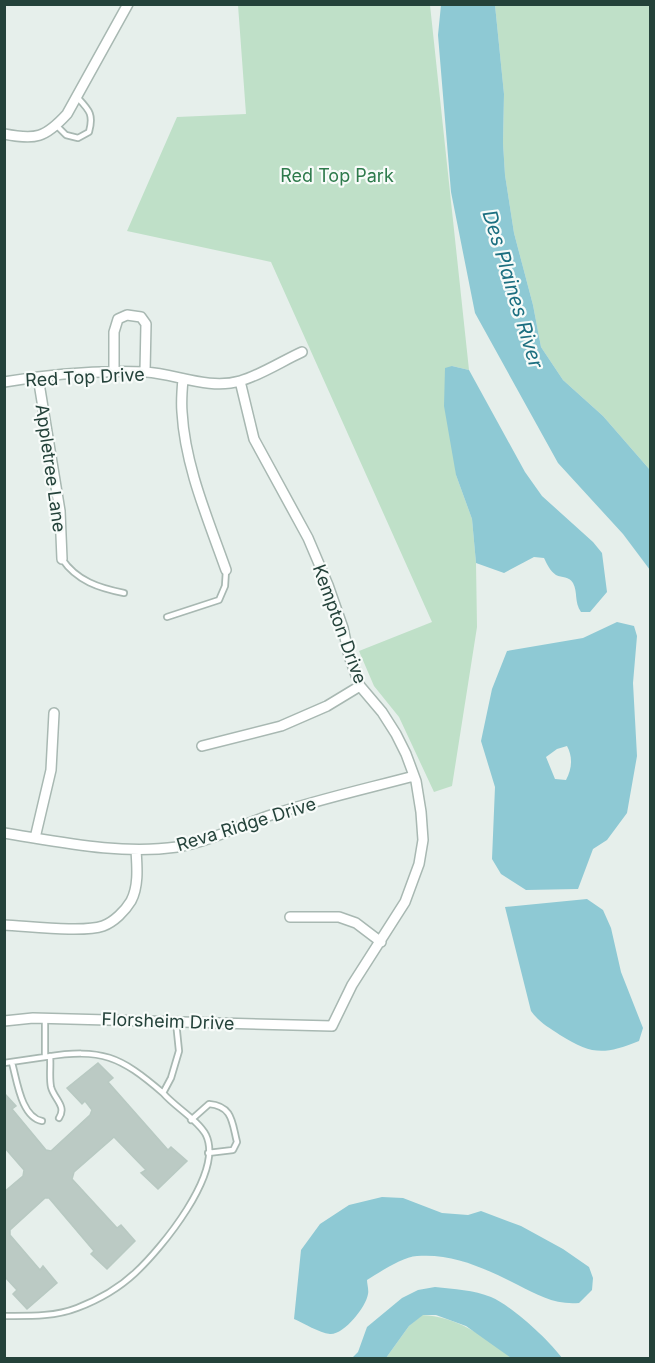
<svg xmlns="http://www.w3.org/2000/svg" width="655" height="1363" viewBox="0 0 655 1363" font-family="Inter,sans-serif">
<rect width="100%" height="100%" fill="#e6efeb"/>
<path fill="#bfe0c8" d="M238 5H430L469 370 452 366 456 475 472 519 476 563 477 627 452 786 434 792 399 717 374 686 359 651 432 622 271 262 127 231 177 117 246 114Z
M495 5H650V470L603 416 563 380 541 347 533 305 514 233 505 175 503 143 504 94Z
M422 1315C455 1316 487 1337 511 1358H386L409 1326Z"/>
<path fill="#8ec9d4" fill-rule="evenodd" d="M441 5H495L504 94 503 143 505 175 514 233 533 305 541 347 563 380 603 416 650 470V570L623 534 558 463 475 313 451 192 438 35Z
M452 366 469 370 525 472 542 496 593 542 602 553 607 592 590 612H581C574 602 578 592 573 583 569 576 562 578 556 575 550 571 547 564 544 558L534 557 504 573 476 563 472 519 456 475 444 406 445 368Z
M617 622 634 626 637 636 633 683 637 756 627 813 607 840 593 849 578 889 526 890 501 874 492 859 495 787 481 741 492 689 507 651 583 638ZM567 746C573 757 572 769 566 780L555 779 546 757 557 749Z
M587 899 603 910 611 928 621 972 643 1028 639 1041C604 1055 592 1055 560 1035 548 1027 539 1022 531 1011L505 907Z
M382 1197 403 1198 442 1213 468 1215 481 1211 521 1226 563 1249 589 1267 593 1278 592 1290 579 1303C555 1305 538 1295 518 1285 486 1269 454 1253 417 1256 402 1257 380 1272 367 1280 367 1284 369 1290 368 1294 366 1307 344 1335 330 1334 319 1333 304 1323 294 1319L301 1250 320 1224 349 1205Z
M435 1287C454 1289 474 1290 491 1297 512 1306 549 1340 562 1358H511L466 1326 436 1315H423L409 1326 386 1358H352L358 1352 367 1327 402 1298 418 1290Z"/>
<path fill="#bbcac4" stroke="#b8c9c2" stroke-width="1.5" d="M98 1063 113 1078 108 1082 168 1150 171 1147 187 1161 158 1189 141 1173 146 1170 114 1137 74 1172 72 1179 117 1228 121 1225 135 1241 107 1269 91 1254 94 1251 49 1198H45L10 1230V1235L40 1270 43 1266 57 1283 27 1309 13 1294 17 1290 4 1276V1192L23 1176 24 1170 4 1147V1093L16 1106 12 1109 46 1150 51 1151 90 1115 92 1110 85 1101 82 1104 67 1088Z"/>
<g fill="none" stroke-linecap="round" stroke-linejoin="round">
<defs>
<path id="lane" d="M57 126 66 135 78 138 89 132C94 114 89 110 77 97
M62 559C77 581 99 588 124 593
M167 617 219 600 225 586 226 570
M50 1056C51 1066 49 1077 51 1087 54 1099 67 1106 59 1118
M45 1057C102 1048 120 1056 163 1093
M4 1063 45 1057V1018
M12 1063C17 1080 21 1117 42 1121
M191 1120 209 1104C233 1106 232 1123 237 1142L233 1150 208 1153
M4 1316C29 1316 54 1317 77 1308 98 1300 119 1288 135 1273 161 1249 224 1173 206 1135 198 1120 175 1107 163 1093L171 1078 179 1051 176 1022"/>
<path id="street" d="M4 134C36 140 45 138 67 114L128 4
M114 372V332L118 319 127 315 141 317 146 324 145 372
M38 377 60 511 62 559
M183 379C182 390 181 401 182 412 185 466 208 519 226 570
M4 382C50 374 99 370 146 372 176 374 209 390 240 381 259 376 284 360 302 352
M202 746 281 726 327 706 360 686
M4 833C61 842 120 855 177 847 209 842 238 826 268 816 316 800 365 789 414 776
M35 838 51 770 54 713
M290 917H339L356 923 381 942
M4 925C28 926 83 933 103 926 114 922 125 911 131 901 139 886 137 866 136 850
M4 1021 33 1018 332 1026 352 985 405 902 419 864 423 840 421 812 416 781 406 754 396 734 382 712 360 686 349 656 343 628 328 585 308 538 254 439 240 381"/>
</defs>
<use href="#lane" stroke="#a8b8b2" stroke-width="8"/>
<use href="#street" stroke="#a8b8b2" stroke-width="12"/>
<use href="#lane" stroke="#fff" stroke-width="4.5"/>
<use href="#street" stroke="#fff" stroke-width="9"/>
</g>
<g text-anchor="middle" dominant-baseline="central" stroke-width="4.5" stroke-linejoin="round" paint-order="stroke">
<g font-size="18" fill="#2d7a4b" stroke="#f7fbf9">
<text x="337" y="175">Red Top Park</text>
</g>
<g font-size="18" fill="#24423a" stroke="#f7fbf9">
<text transform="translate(85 377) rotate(-3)">Red Top Drive</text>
<text transform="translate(51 468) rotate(82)">Appletree Lane</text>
<text transform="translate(340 624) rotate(70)">Kempton Drive</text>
<text transform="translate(246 824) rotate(-17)">Reva Ridge Drive</text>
<text transform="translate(168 1021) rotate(2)">Florsheim Drive</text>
</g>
<g font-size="20" font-style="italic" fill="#1c6f80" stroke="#f7fbf9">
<text transform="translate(513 289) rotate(73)">Des Plaines River</text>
</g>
</g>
<rect width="655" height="1363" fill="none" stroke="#24423a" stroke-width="12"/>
</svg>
